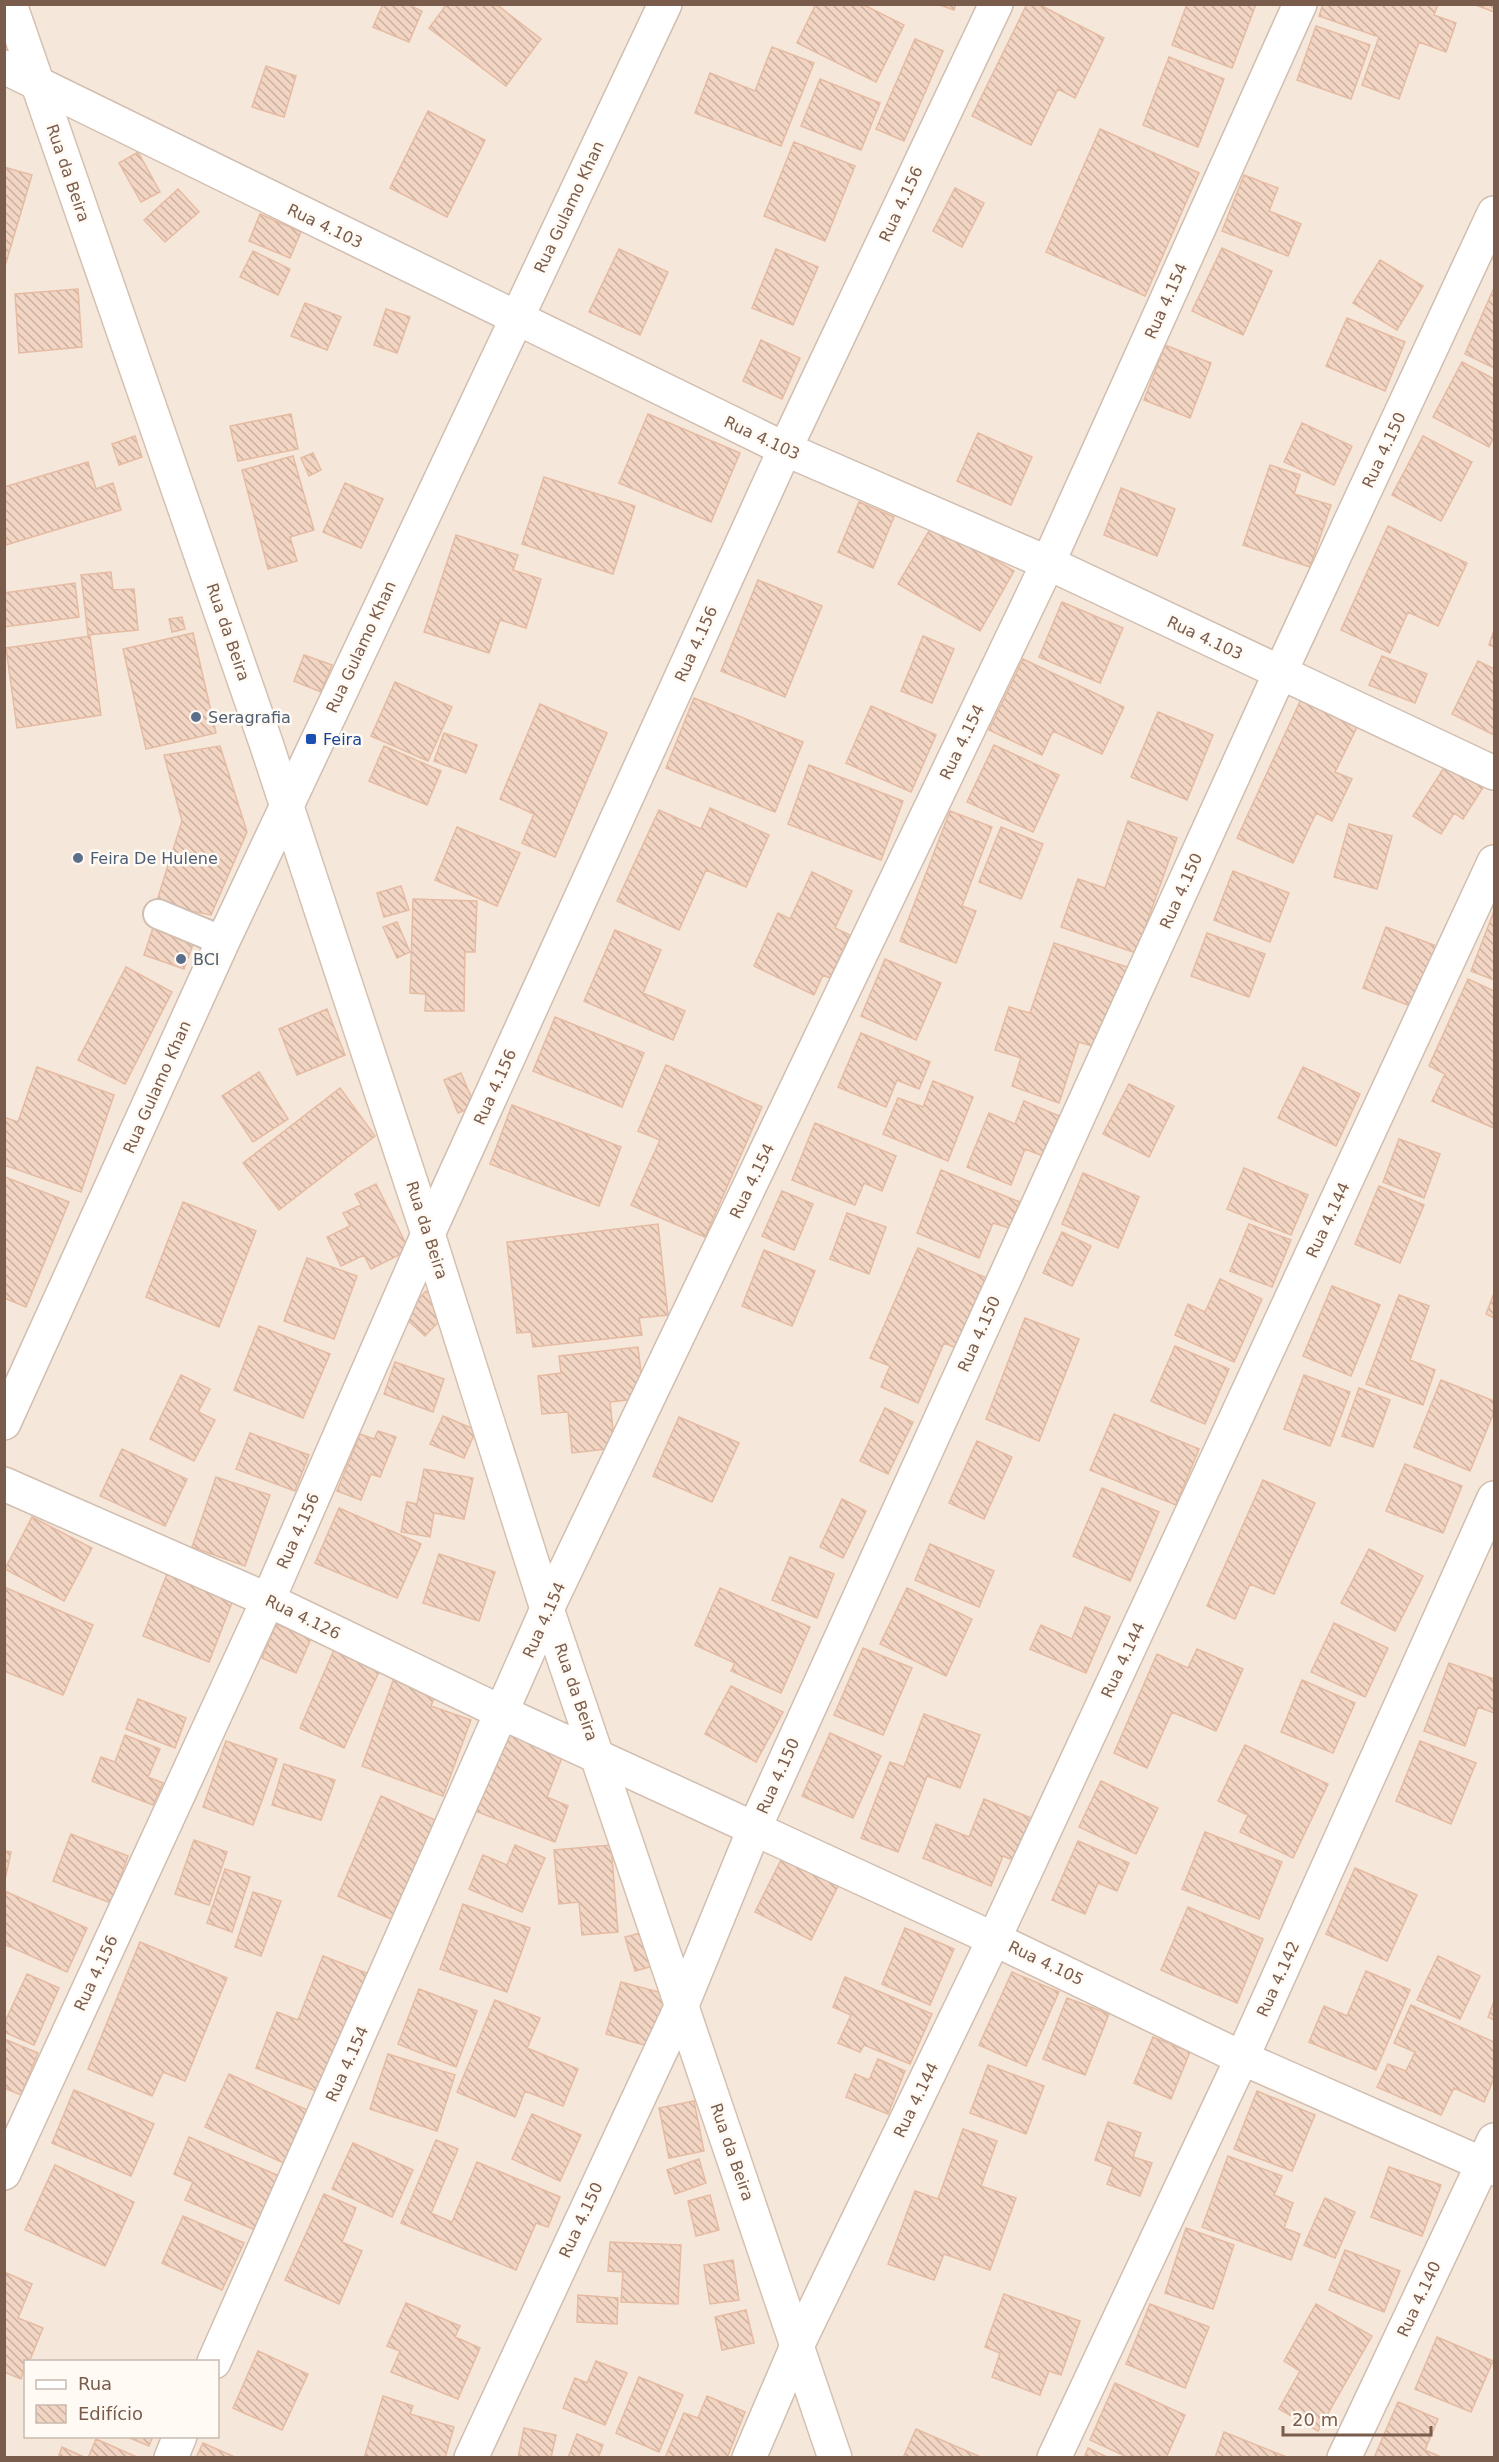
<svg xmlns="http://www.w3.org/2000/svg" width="1499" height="2462" viewBox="0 0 1499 2462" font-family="'DejaVu Sans',sans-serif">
<defs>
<pattern id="building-back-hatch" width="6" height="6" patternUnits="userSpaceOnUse" patternTransform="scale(1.5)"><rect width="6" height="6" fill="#f3d5c3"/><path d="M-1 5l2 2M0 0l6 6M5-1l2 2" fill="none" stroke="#cab0a1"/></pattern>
</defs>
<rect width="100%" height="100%" fill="#fdf6ec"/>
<path fill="#f5e8da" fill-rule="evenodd" d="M5 5H1494V2457L5 2458ZM26 2362H218V2436H26Z"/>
<path fill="url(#building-back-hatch)" stroke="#e6bba3" stroke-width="1.5" d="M383 4H407L422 11 409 42 373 27Z
M447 4H496L541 39 506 86 429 28Z
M816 4H862L904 25 876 82 797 43Z
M937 4H956L954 10Z
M1027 4H1038L1104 38 1075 98 1058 89 1031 145 972 116Z
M1187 4H1256L1232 68 1172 45Z
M1323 4H1438L1434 15 1456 23 1446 52 1419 42 1399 99 1362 85 1379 37 1319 16Z
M1473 4H1494V12Z
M1316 26 1370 45 1351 99 1297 80Z
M915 39 943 51 904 141 876 129Z
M772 47 814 63 781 146 695 113 710 73 755 91Z
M1169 57 1224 79 1198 147 1143 125Z
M266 66 296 76 284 117 252 107Z
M820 79 880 103 861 150 801 126Z
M428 111 485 140 447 217 390 188Z
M1100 129 1199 173 1145 296 1046 252Z
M794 142 855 166 825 241 764 216Z
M138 152 160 192 141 202 119 163Z
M4 167 32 175 5 266H4Z
M1244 175 1278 188 1269 211 1301 224 1288 256 1222 231Z
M955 188 984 203 962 247 933 231Z
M178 189 199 212 165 242 144 220Z
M260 214 301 232 290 258 249 241Z
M1222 248 1272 271 1243 335 1192 311Z
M619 249 668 272 640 335 589 312Z
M776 249 818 267 793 325 752 308Z
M253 251 290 269 278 295 240 277Z
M1380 260 1423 286 1397 330 1353 303Z
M78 289 82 347 19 353 15 294Z
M1493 290 1494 291V368L1465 354Z
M305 303 341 317 327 350 291 336Z
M386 309 410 317 397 353 374 345Z
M1347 318 1405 342 1385 391 1326 366Z
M761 340 800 358 782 399 743 381Z
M1165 345 1211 363 1190 418 1144 400Z
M1462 362 1494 379V437L1489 447 1433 417Z
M291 414 298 449 238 461 230 426Z
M648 414 740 453 711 522 619 483Z
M1302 423 1352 446 1334 485 1284 462Z
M978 433 1032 457 1011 505 957 481Z
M135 436 142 457 119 465 112 444Z
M1423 436 1472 462 1441 521 1392 495Z
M313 453 321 470 309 476 301 458Z
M293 456 314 530 290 537 297 561 268 569 242 470Z
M88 462 96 489 113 483 121 510 6 545 4 487Z
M1270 465 1300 475 1294 494 1331 505 1310 567 1243 545Z
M544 477 635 506 613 574 522 544Z
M345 483 383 499 361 548 323 532Z
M1121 488 1175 509 1157 556 1104 535Z
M859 502 894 517 873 568 838 552Z
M933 524 1014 571 980 631 898 584Z
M1388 526 1467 563 1438 626 1408 612 1390 653 1341 630Z
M456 535 518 555 513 570 541 579 526 628 500 620 489 653 424 632Z
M111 572 113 590 134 589 138 630 88 635 81 575Z
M758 580 822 606 785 697 721 671Z
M75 583 79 617 4 627V593Z
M1062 602 1123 628 1100 683 1039 657Z
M182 617 185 629 172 632 169 619Z
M1494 630V647L1489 645Z
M193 633 216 733 146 749 123 649Z
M90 636 101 715 17 728 6 648Z
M923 636 954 649 932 703 901 691Z
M304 655 332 665 321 692 294 681Z
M1382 656 1427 674 1415 703 1369 685Z
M1023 659 1124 707 1102 754 1053 731 1042 755 989 730Z
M1478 661 1494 669V735L1452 714Z
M395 682 452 707 428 761 371 736Z
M1303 695 1360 721 1335 772 1352 779 1332 821 1316 813 1293 863 1237 838Z
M694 698 803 742 775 812 666 768Z
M540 704 607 733 555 857 522 843 534 814 500 799Z
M871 706 936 735 911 792 846 763Z
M1158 712 1213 735 1187 800 1131 777Z
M444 733 477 745 466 773 434 761Z
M994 745 1059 775 1033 832 967 802Z
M220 746 247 832 211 915 156 904 182 821 164 755Z
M384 746 441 771 427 805 369 781Z
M1447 763 1484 786 1463 819 1454 813 1441 834 1413 816Z
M809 765 903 801 881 860 788 824Z
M710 808 769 835 746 887 706 870 679 930 617 901 659 810 701 829Z
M950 811 992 827 962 906 976 911 956 963 900 941Z
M1128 821 1177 838 1136 953 1061 927 1078 879 1105 888Z
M1349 824 1392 836 1377 889 1334 877Z
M457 827 520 853 497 906 435 880Z
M1001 827 1043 844 1021 899 979 882Z
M1233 871 1289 893 1270 942 1214 920Z
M812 872 852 891 835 928 850 935 830 978 823 975 814 995 754 966 778 913 790 919Z
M401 886 409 910 384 917 377 893Z
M413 899 477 901 475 952H465L464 1011H425L426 994 410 993Z
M1494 911V980L1471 971Z
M397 922 410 952 397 958 383 927Z
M154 925 195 939 184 969 144 955Z
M1386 927 1439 947 1416 1008 1363 988Z
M615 930 661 950 643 993 685 1011 673 1040 584 1001Z
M1207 933 1265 954 1249 997 1191 976Z
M1054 943 1130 968 1102 1049 1079 1042 1059 1103 1012 1086 1021 1058 995 1050 1009 1007 1030 1013Z
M885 959 941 983 916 1040 861 1016Z
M126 967 172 992 125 1084 78 1060Z
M1468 979 1494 991V1128L1432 1101 1445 1074 1429 1066Z
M327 1009 345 1055 297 1075 279 1029Z
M555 1017 644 1053 622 1107 533 1071Z
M861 1033 930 1062 919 1089 897 1080 886 1107 838 1087Z
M666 1065 762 1107 705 1237 631 1205 660 1140 638 1131Z
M37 1067 114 1095 81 1192 4 1165V1117L18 1122Z
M1303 1067 1360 1094 1336 1146 1278 1118Z
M259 1072 288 1119 253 1142 222 1096Z
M461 1073 475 1106 458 1113 444 1080Z
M933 1081 973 1097 948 1161 883 1134 898 1098 923 1107Z
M1129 1084 1174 1106 1149 1157 1103 1134Z
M340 1088 375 1136 279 1210 243 1163Z
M1024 1101 1059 1116 1043 1156 1025 1149 1011 1185 967 1167 989 1113 1015 1124Z
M512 1105 621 1147 599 1206 490 1164Z
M815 1123 896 1156 882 1191 864 1183 855 1205 792 1180Z
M1399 1139 1440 1154 1424 1198 1383 1182Z
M1244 1168 1308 1195 1291 1235 1227 1209Z
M941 1170 1020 1202 1009 1228 993 1223 979 1258 917 1233Z
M1083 1173 1139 1197 1118 1248 1062 1224Z
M5 1177 69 1202 26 1307 4 1298Z
M376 1184 409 1250 371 1269 364 1255 341 1266 327 1237 350 1226 343 1213 361 1205 355 1194Z
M1379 1186 1424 1205 1400 1263 1355 1244Z
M782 1191 813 1204 794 1250 762 1236Z
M183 1202 256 1231 219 1327 146 1297Z
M847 1213 886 1227 869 1274 830 1259Z
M658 1224 668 1315 639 1318 642 1335 533 1347 531 1332 517 1333 507 1242Z
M1249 1224 1291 1240 1272 1287 1230 1271Z
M1062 1232 1091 1246 1072 1286 1043 1273Z
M918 1248 991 1280 961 1350 944 1343 918 1403 881 1387 890 1366 870 1358Z
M764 1250 815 1271 792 1326 742 1306Z
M307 1258 357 1276 334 1339 284 1321Z
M1220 1279 1262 1299 1234 1362 1175 1335 1188 1304 1205 1312Z
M1332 1286 1380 1305 1351 1376 1303 1356Z
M426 1291 448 1312 425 1336 403 1316Z
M1494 1293V1318L1486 1314Z
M1399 1295 1429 1306 1410 1360 1435 1370 1423 1405 1366 1384Z
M1025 1318 1079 1339 1039 1441 986 1419Z
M259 1326 330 1354 303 1418 234 1390Z
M1175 1346 1229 1369 1205 1424 1151 1401Z
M638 1347 644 1398 610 1402 615 1448 572 1453 568 1412 542 1414 538 1376 561 1373 559 1356Z
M395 1362 444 1379 433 1412 384 1394Z
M181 1375 210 1389 198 1412 215 1420 194 1461 150 1439Z
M1304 1375 1350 1392 1330 1446 1284 1429Z
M1441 1380 1494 1401V1412L1470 1471 1414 1447Z
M1359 1388 1390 1400 1373 1447 1342 1436Z
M885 1408 913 1422 888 1474 860 1461Z
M1114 1414 1199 1449 1176 1505 1090 1470Z
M443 1416 476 1430 464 1458 430 1444Z
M679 1417 739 1443 712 1502 653 1476Z
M378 1431 396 1437 380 1477 371 1474 361 1500 337 1491 360 1434 374 1439Z
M250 1433 309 1455 295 1491 236 1469Z
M977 1441 1012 1457 984 1519 949 1503Z
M122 1449 187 1479 165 1526 100 1496Z
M1405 1464 1462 1486 1443 1533 1386 1511Z
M424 1469 473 1478 464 1519 434 1513 430 1537 401 1532 407 1502 417 1504Z
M216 1477 270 1495 245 1566 192 1547Z
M1263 1480 1315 1503 1274 1594 1250 1584 1235 1619 1207 1606Z
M1102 1488 1159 1512 1130 1581 1073 1556Z
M842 1499 866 1511 843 1558 820 1547Z
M339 1508 421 1544 397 1598 315 1563Z
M32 1517 92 1548 64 1601 5 1569Z
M930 1544 994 1571 979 1607 915 1580Z
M1369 1549 1423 1576 1395 1631 1341 1603Z
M439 1554 495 1572 479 1621 423 1603Z
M790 1557 834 1574 817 1618 772 1600Z
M167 1574 233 1600 209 1662 143 1636Z
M4 1587 93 1625 63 1695 4 1671Z
M720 1588 810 1627 781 1693 731 1671 735 1663 695 1645Z
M907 1588 972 1619 946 1676 880 1644Z
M1085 1607 1110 1617 1086 1673 1030 1649 1041 1625 1072 1639Z
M1334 1623 1388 1648 1365 1697 1311 1672Z
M276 1624 311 1639 296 1673 262 1658Z
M337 1643 383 1663 344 1748 300 1728Z
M863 1648 912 1668 883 1735 834 1715Z
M1197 1649 1243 1669 1216 1731 1172 1712 1147 1768 1114 1753 1157 1654 1188 1668Z
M1449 1663 1494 1679V1713L1478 1707 1465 1746 1424 1731Z
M394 1678 436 1693 431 1706 471 1720 443 1796 362 1766Z
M1302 1680 1355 1703 1333 1753 1281 1732Z
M731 1686 783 1712 756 1762 705 1734Z
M138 1699 186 1718 175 1748 126 1729Z
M924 1714 980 1735 960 1788 927 1776 898 1852 861 1838 890 1762 904 1767Z
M502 1732 563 1755 547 1797 568 1806 555 1842 473 1810Z
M830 1733 881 1756 853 1818 802 1796Z
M125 1735 160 1749 148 1777 163 1783 153 1805 92 1781 101 1757 115 1762Z
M226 1741 277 1759 253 1825 203 1807Z
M1420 1741 1476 1763 1451 1824 1396 1801Z
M1245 1745 1328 1784 1293 1858 1240 1832 1248 1815 1218 1801Z
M284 1764 335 1780 321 1820 272 1805Z
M1101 1781 1158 1808 1136 1854 1079 1827Z
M381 1796 444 1824 400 1923 338 1896Z
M984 1799 1036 1820 1020 1863 1003 1856 991 1886 923 1858 936 1824 969 1837Z
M1205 1832 1282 1862 1259 1919 1182 1889Z
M71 1834 128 1856 111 1903 53 1881Z
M194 1840 227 1852 209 1905 175 1894Z
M1078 1841 1129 1863 1117 1891 1098 1883 1085 1914 1052 1900Z
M515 1845 545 1858 522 1912 469 1889 483 1855 507 1865Z
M611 1845 618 1932 582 1935 579 1902 559 1904 554 1850Z
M4 1851 11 1852 4 1885Z
M782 1858 838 1886 811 1940 755 1912Z
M1355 1868 1417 1895 1387 1961 1326 1934Z
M225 1869 250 1877 232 1932 207 1923Z
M7 1892 87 1928 67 1972 4 1944V1897Z
M253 1892 281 1901 261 1956 235 1947Z
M463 1904 530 1928 507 1992 440 1969Z
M1188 1907 1263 1939 1237 2003 1161 1970Z
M905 1928 954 1949 930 2005 882 1984Z
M648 1931 657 1965 635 1971 625 1937Z
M140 1942 227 1978 185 2081 163 2072 152 2096 88 2069Z
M323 1956 374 1976 327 2095 256 2068 277 2012 298 2020Z
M1438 1956 1480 1976 1460 2019 1417 2000Z
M1366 1971 1410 1990 1376 2070 1309 2042 1324 2006 1347 2016Z
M1012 1972 1059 1992 1026 2066 979 2045Z
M27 1974 59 1988 34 2045 4 2032V2024Z
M845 1977 932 2014 910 2064 864 2045 860 2052 838 2043 851 2015 833 2007Z
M621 1982 666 1994 651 2047 606 2034Z
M419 1989 477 2011 456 2067 398 2044Z
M1067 1998 1109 2014 1085 2075 1043 2059Z
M495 2000 540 2018 527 2048 578 2069 563 2106 525 2091 515 2117 457 2092Z
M1494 2001V2020L1488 2017Z
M1411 2005 1494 2042V2078L1484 2102 1454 2088 1441 2115 1377 2087 1388 2064 1406 2071 1415 2052 1394 2043Z
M1153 2037 1190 2052 1171 2099 1134 2083Z
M4 2039 38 2053 21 2095 4 2088Z
M388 2054 455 2075 437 2131 370 2109Z
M878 2059 905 2071 888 2114 846 2097 855 2074 869 2080Z
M988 2065 1044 2086 1026 2134 970 2113Z
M229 2074 314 2113 290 2166 205 2127Z
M74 2090 154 2124 131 2176 52 2143Z
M1257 2091 1315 2115 1292 2171 1234 2149Z
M694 2101 704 2151 669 2158 659 2108Z
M532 2114 581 2135 560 2181 512 2159Z
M1108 2122 1141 2133 1133 2157 1152 2163 1140 2196 1107 2184 1113 2167 1095 2160Z
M963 2129 997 2141 981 2186 1016 2198 990 2270 944 2254 934 2280 888 2264 915 2191 938 2199Z
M189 2137 286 2179 262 2233 185 2200 193 2182 174 2174Z
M436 2140 458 2149 431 2213 452 2222 477 2162 560 2197 548 2227 536 2223 516 2270 401 2223Z
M353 2143 413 2170 392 2217 332 2189Z
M1228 2156 1282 2176 1274 2195 1293 2203 1284 2228 1300 2234 1291 2260 1202 2227Z
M699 2159 706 2183 675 2194 667 2170Z
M55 2165 134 2202 105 2266 25 2230Z
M1389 2167 1441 2185 1422 2236 1371 2217Z
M324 2194 356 2208 342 2242 362 2251 339 2304 285 2280Z
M710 2195 719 2230 696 2236 688 2201Z
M1325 2198 1355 2212 1335 2258 1304 2245Z
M183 2216 244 2243 222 2290 162 2263Z
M1186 2228 1234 2245 1213 2309 1165 2293Z
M610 2242 681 2245 678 2304 621 2302 623 2272 608 2271Z
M1345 2250 1400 2271 1384 2312 1329 2290Z
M733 2260 739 2300 710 2304 704 2265Z
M4 2272 32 2284 18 2318 43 2328 29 2362H26L21 2379 4 2372Z
M1004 2294 1080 2321 1061 2375 1049 2371 1040 2395 992 2377 1000 2353 985 2347Z
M578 2295 618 2298 617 2324 577 2322Z
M406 2303 460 2326 455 2337 480 2348 458 2399 391 2372 400 2351 387 2346Z
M1150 2304 1209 2327 1185 2388 1126 2364Z
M1316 2304 1372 2336 1318 2431 1279 2409 1300 2371 1284 2361Z
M746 2310 754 2343 722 2350 715 2317Z
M1437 2337 1493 2361 1471 2412 1415 2389Z
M258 2351 308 2374 282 2430 233 2408Z
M596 2361 627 2373 605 2425 563 2408 575 2378 587 2383Z
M639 2377 683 2395 659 2452 616 2433Z
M1115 2383 1185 2415 1166 2458H1129L1090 2440Z
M383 2396 413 2406 410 2414 454 2427 445 2458H364Z
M707 2396 745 2412 727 2458H665L684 2413 698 2418Z
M1398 2402 1438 2419 1425 2450 1443 2458H1374Z
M524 2428 556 2435 551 2458H518Z
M916 2429 983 2458H903Z
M1224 2432 1289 2458H1215Z
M577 2434 603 2445 598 2458H568Z
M125 2436H153L149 2446Z
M96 2439 139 2458H88Z
M203 2443 237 2458H196Z
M62 2447 86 2458H58Z
M1088 2448 1109 2458H1084Z"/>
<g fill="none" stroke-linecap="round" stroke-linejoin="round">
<defs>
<path id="service" d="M158 914 223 941"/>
<path id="minor" d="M4 67 785 449 1048 563 1494 773
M4 1423 223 941 665 4
M4 1484 268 1600 503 1713 994 1939 1242 2058 1494 2169
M4 2173 268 1600 428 1234 785 449 996 4
M214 2362 547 1609 1048 563 1300 4
M171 2458 180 2436
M471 2458 682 2005 755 1827 1280 673 1494 213
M749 2458 797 2346 994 1939 1494 862
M1054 2458 1242 2058 1494 1498
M1344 2458 1494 2140"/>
<path id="secondary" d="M10 4 266 743 428 1234 547 1609 835 2458"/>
</defs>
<use href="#service" stroke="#d1beb0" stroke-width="32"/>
<use href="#minor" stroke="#d1beb0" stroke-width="36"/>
<use href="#secondary" stroke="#d6c0b0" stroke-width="36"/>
<use href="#service" stroke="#fff" stroke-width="28"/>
<use href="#minor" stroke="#fff" stroke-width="33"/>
<use href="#secondary" stroke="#fff" stroke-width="33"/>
</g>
<g fill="#5c6f8a" stroke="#fffaf3" stroke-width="2">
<circle cx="196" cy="717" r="6"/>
<circle cx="78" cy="858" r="6"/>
<circle cx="181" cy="959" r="6"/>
</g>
<rect fill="#1a4fb4" stroke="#fffaf3" stroke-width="2" x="305" y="733" width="12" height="12" rx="3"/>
<g text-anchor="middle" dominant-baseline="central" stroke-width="5" stroke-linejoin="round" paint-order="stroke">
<g font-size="16" fill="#7a5c4d" stroke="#fffaf3">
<text transform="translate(68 173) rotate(71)">Rua da Beira</text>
<text transform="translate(901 204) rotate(-65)">Rua 4.156</text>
<text transform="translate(569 207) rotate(-65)">Rua Gulamo Khan</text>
<text transform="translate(325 226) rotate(26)">Rua 4.103</text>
<text transform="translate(1166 301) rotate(-66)">Rua 4.154</text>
<text transform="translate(762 438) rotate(25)">Rua 4.103</text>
<text transform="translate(1384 450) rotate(-65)">Rua 4.150</text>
<text transform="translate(228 632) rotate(71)">Rua da Beira</text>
<text transform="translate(1205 638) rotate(25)">Rua 4.103</text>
<text transform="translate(696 644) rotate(-66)">Rua 4.156</text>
<text transform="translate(361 647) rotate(-65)">Rua Gulamo Khan</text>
<text transform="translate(962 742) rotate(-64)">Rua 4.154</text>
<text transform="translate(1181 891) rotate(-66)">Rua 4.150</text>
<text transform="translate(157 1087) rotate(-66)">Rua Gulamo Khan</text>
<text transform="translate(495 1087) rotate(-66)">Rua 4.156</text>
<text transform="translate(752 1181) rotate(-64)">Rua 4.154</text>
<text transform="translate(1328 1220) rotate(-65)">Rua 4.144</text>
<text transform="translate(427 1230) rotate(72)">Rua da Beira</text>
<text transform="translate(979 1334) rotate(-66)">Rua 4.150</text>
<text transform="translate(298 1531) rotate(-66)">Rua 4.156</text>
<text transform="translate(303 1617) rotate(26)">Rua 4.126</text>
<text transform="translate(544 1620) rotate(-66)">Rua 4.154</text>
<text transform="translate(1123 1660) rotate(-65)">Rua 4.144</text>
<text transform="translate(576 1692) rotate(71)">Rua da Beira</text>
<text transform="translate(778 1776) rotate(-66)">Rua 4.150</text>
<text transform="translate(1046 1963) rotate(26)">Rua 4.105</text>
<text transform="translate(96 1973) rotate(-65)">Rua 4.156</text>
<text transform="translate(1278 1979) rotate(-66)">Rua 4.142</text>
<text transform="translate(347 2064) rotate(-66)">Rua 4.154</text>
<text transform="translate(916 2100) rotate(-64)">Rua 4.144</text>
<text transform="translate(732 2152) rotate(71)">Rua da Beira</text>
<text transform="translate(581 2220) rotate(-65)">Rua 4.150</text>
<text transform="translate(1419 2299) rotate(-65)">Rua 4.140</text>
</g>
<g font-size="16" fill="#4e5e75" stroke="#fffaf3" text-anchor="start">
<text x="208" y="717">Seragrafia</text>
<text x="90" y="858">Feira De Hulene</text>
<text x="193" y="959">BCI</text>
</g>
<g font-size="16" fill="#164399" stroke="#fffaf3" text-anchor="start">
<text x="323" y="739">Feira</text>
</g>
</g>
<rect width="1499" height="2462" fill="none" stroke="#7a5c4d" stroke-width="12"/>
<rect x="24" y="2360" width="195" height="78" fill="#fffaf3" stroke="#cabbb1" stroke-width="1.5"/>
<rect x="36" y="2380" width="30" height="9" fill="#ffffff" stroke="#cabbb1" stroke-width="1.5"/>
<text x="78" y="2390" font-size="18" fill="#7a5c4d">Rua</text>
<rect x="36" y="2405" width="30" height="18" fill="url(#building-back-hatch)" stroke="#cabbb1" stroke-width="1.5"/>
<text x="78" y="2420" font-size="18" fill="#7a5c4d">Edifício</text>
<path d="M1283 2426v9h148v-9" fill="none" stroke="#7a5c4d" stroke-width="3"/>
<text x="1292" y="2426" font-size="18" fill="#7a5c4d" stroke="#fffaf3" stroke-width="4.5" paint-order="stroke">20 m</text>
</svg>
